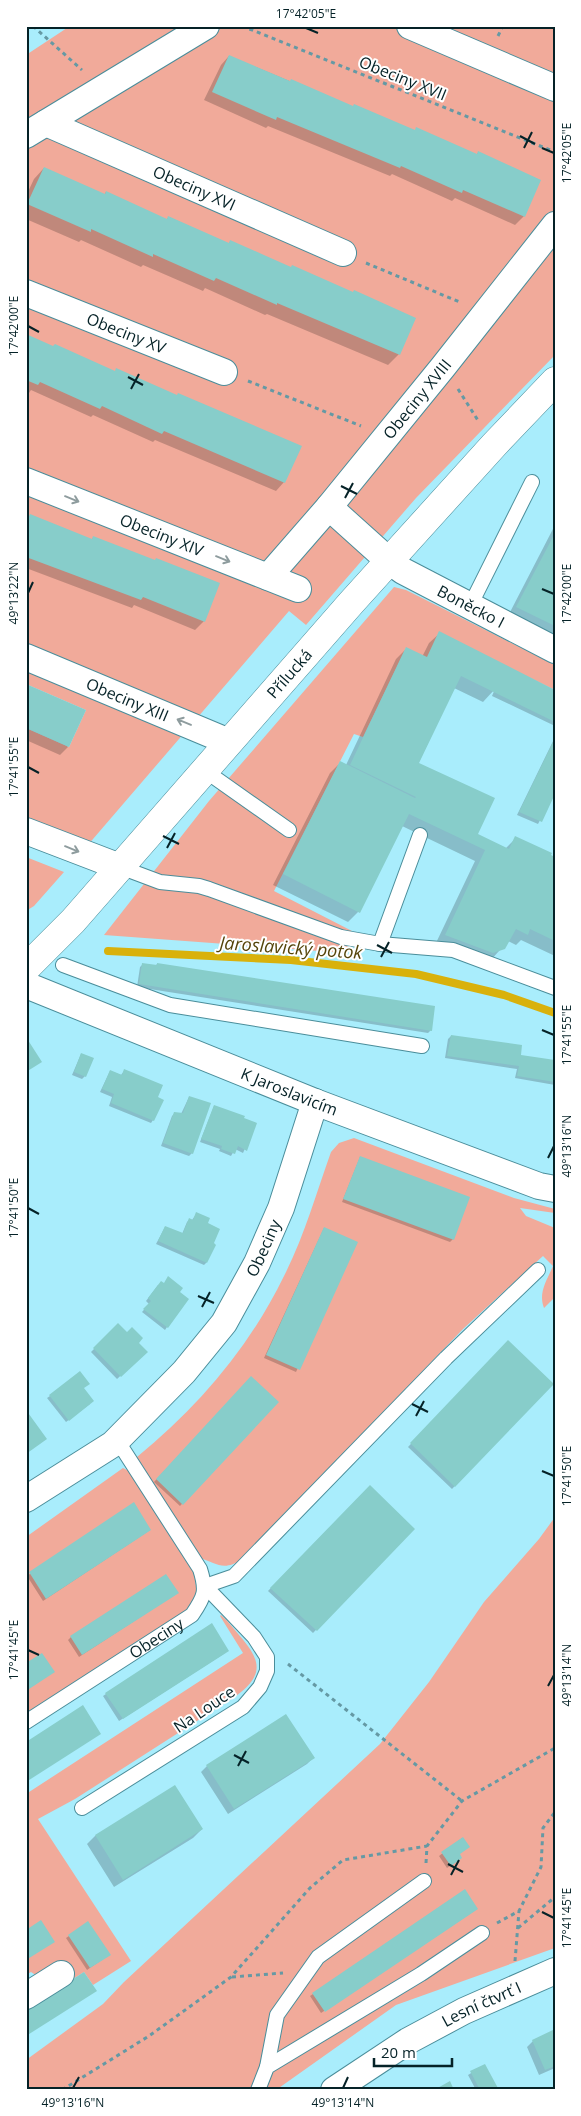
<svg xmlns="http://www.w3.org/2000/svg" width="581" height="2116" viewBox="0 0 581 2116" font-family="'Open Sans',sans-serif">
<rect width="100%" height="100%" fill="#a9edfc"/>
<path fill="#f1aa9a" d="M70 26H555V355L416 498 306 625 289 611 87 846 26 822V728L69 747 86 710 26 684V55Z
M394 587 406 590 555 665V690L518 672 427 658 406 648 363 737 354 734 274 891 352 931 346 953 104 935 209 801Z
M26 857 64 872 34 906 26 911Z
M354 1138 514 1198 555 1209V1213L520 1208 526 1216 555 1228V1297L544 1308C538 1293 547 1280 553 1266L543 1256 463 1329 242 1559C224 1572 216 1563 200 1558L136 1461 137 1457C198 1407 249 1348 284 1276 304 1237 316 1194 331 1152L339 1143Z
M123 1468 129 1471 194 1572 197 1594 191 1609 26 1715V1537Z
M555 1517V1948L396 2005 276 2090H26V2060L103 2004 124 1982 380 1744 429 1682 484 1602 539 1539Z
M221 1615C228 1621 234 1629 239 1635 261 1660 265 1675 236 1696L75 1799 38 1819 131 1961 93 1985 84 1972 57 1989 31 1972 26 1975V1794L243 1653 220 1616Z"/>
<path fill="#0003" d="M545 26H555V30Z
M229 56 352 107 476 155 478 153 524 216 515 225 455 198 452 201 392 174 390 176 268 126 266 128 204 100 221 65Z
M44 168 104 195 106 192 166 220 169 217 228 244 230 242 399 354 388 365 267 314 265 315 205 288 203 291 143 265 141 267 81 240 79 242 26 219V196L34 179Z
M26 336 284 482 276 491 155 440 153 442 93 415 91 417 31 390 29 393 26 392Z
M30 516 91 540 94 537 204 621 195 630 134 605 132 608 26 568V520Z
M555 525V642L507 618Z
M440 633 555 691V726L492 696 495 689 483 702 454 688 418 764 476 835 505 849 516 838 555 858V956L521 940 516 945 508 941 490 961 435 945 475 861 402 826 358 912 348 922 273 885 330 773 341 762 346 765 396 659 406 649 422 657 429 643Z
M26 685 68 747 60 755 26 740Z
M555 737V792L538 824 517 815Z
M143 964 155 966 157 964 431 1030 428 1033 137 987 140 967Z
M451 1036 519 1056 555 1061V1085L515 1078 517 1069 445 1058 448 1039Z
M81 1054 85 1076 82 1079 72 1075Z
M110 1071 121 1075 124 1071 157 1098 153 1120 151 1123 109 1106 112 1097 100 1092Z
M189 1097 192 1153 189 1156 161 1146 172 1116 175 1113 181 1114Z
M214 1106 256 1124 243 1153 235 1149 231 1156 219 1151 220 1149 200 1142Z
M360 1157 453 1239 450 1242 342 1202Z
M197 1213 206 1224V1263L204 1265 156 1244 165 1227 182 1234 187 1222 190 1219 192 1220Z
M324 1228 357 1243 296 1372 264 1358Z
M158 1285 178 1292 167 1327 165 1330 142 1312 149 1304 146 1301Z
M118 1325 146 1352 117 1379 91 1352Z
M508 1342 552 1384 452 1489 408 1447Z
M251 1378 277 1402 180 1506 154 1482Z
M50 1396 90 1404 66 1422 47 1398Z
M370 1486 413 1529 313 1633 268 1591Z
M134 1504 150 1530 43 1601 27 1576Z
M174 1595 79 1657 68 1640 71 1637Z
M225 1653 119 1721 103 1696 106 1694Z
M313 1758 307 1764 228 1814 201 1772 207 1766Z
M147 1804 202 1829 193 1838 114 1887 87 1844 95 1836Z
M462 1838 458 1860 447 1868 439 1856Z
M474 1911 321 2013 310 1996 313 1994Z
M69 1936 106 1957 87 1970 66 1938Z
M555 2030V2068L539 2075 527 2047 533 2041Z
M484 2065 497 2090H476L468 2075Z"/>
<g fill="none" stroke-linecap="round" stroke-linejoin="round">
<path stroke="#d9b10b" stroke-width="8" d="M108 951 291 960 416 974 504 995 555 1013"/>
</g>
<path fill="#87cdca" d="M229 55 290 81 291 79 353 106 354 104 415 130 416 127 477 154 478 151 541 180 525 217 463 190 462 193 401 166 400 168 277 117 276 120 212 92Z
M44 167 105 194 106 191 167 219 168 216 229 243 230 240 291 267 292 265 353 292 354 290 416 318 400 355 277 303V305L216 278 214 281 153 254V257L91 229V232L27 204Z
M26 334 53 346 55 344 115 371 116 368 177 395 178 393 302 446 285 483 164 431 162 434 102 406 100 409 40 382 38 385 26 380Z
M30 514 92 539 93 536 155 560 156 558 220 583 205 622 143 597 141 600 26 557V524Z
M555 533V626L516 607Z
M439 631 555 690V722L461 676 419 763 495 798 478 834 509 849 515 836 552 853 551 855 555 857V941L530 929 528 935 516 929 505 949 493 953 445 935 485 850 409 814 360 913 283 874 340 761 415 798 416 797 350 765 406 647 427 657Z
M26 684 86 710 69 747 26 728Z
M555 738V794L542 822 519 812Z
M142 963 157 965V963L435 1006 432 1031 139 984Z
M451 1035 522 1045 521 1055 555 1060V1082L517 1076 519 1066 447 1056Z
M26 1037 42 1062 26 1072Z
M81 1053 94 1058 86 1077 74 1072Z
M124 1069 163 1085 158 1097 164 1100 154 1121 111 1103 114 1094 102 1089 110 1070 122 1075Z
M189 1096 211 1103 193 1154 163 1143 174 1112 183 1113Z
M214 1105 245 1116 244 1118 257 1123 247 1151 238 1146 235 1154 221 1149 222 1146 201 1139Z
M360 1156 470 1197 454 1240 343 1199Z
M196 1212 210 1218 208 1223 220 1229 214 1243 216 1245 207 1263 158 1241 165 1226 183 1233 189 1218 193 1220Z
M324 1227 358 1242 300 1370 266 1355Z
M168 1276 183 1288 180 1292 189 1299 168 1328 143 1309 151 1301 148 1298 161 1281 164 1283Z
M118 1323 127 1332 132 1327 143 1338 139 1343 148 1352 121 1377 93 1348Z
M508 1340 554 1384 455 1487 410 1443Z
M80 1371 90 1384 84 1388 94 1401 69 1421 49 1395Z
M251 1376 279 1402 183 1505 156 1479Z
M26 1410 47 1439 26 1454Z
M370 1485 415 1529 317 1631 270 1588Z
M134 1502 151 1530 46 1599 29 1572Z
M166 1574 179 1593 82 1655 70 1636Z
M212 1623 229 1651 123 1719 105 1693Z
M42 1653 55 1672 26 1691V1663Z
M83 1705 101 1734 26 1782V1742Z
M286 1714 315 1758 234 1809 206 1765Z
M175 1785 203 1829 123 1880 95 1835Z
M463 1837 470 1847 460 1854 462 1858 451 1866 441 1852Z
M465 1889 478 1909 325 2012 312 1993Z
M41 1920 55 1942 26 1960V1930Z
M88 1921 111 1955 90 1968 68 1935Z
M84 1972 97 1991 26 2036V2009Z
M555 2029V2066L545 2070 532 2040Z
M485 2064 499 2090H480L470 2071Z
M450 2081 454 2090H434Z"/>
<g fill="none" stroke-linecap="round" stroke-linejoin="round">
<defs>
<g id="service">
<path d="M470 606 532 482"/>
<path d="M204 770 289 830"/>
<path d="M120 867 160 882 199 886 209 889 341 937 380 944 420 835"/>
<path d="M380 944 453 950 555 988"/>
<path d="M63 965 170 1005 422 1046"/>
<path id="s1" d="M26 1722 192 1615C205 1596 207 1591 200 1569L117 1440"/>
<path d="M82 1808 243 1707 260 1687 267 1671V1657L254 1637 205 1586 234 1576 446 1358 538 1270"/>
<path d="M267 2067 277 2015 318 1957 424 1881"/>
<path d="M258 2090 267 2067 421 1974 482 1933"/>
</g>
<g id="minor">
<path d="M410 26 555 88"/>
<path id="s2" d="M46 123 343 253"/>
<path d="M26 135 206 26"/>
<path id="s3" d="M555 225 443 367 329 507 389 561 403 571 555 650"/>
<path id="s4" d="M26 293 224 372"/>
<path id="s5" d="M26 481 298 589"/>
<path d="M268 577 329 507"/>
<path id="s6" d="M26 657 229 742"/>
<path d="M26 831 120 867"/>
<path id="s7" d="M26 985 315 1102 539 1186 555 1189"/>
<path id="s8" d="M26 1499 113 1444 184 1372 224 1323 257 1263 281 1208 315 1102"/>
<path d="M26 1996 61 1974"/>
<path id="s9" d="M334 2090 408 2041 464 2011 555 1971"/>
</g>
<g id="tertiary">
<path id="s10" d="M26 968 73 921 351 603 494 445 555 381"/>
</g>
</defs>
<use href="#service" stroke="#4a8d9a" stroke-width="16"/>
<use href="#minor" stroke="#4a8d9a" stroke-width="28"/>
<use href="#tertiary" stroke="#4a8d9a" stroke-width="29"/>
<path stroke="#6599a4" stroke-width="3" stroke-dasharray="4 4" stroke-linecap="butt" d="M33 26 82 70
M242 26 555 152
M498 36 503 26
M366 263 462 303
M248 381 361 426
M458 389 479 422
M288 1664 462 1801
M426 1863 427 1846 462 1801 555 1748
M497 1923 519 1911 541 1867 543 1828 555 1812
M518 1928 555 1897
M515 1961 519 1911
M232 1977 283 1973
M62 2090 149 2036 231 1977 310 1888 343 1860 427 1846
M551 2090 555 2088"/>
<use href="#service" stroke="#fff" stroke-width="14"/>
<use href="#minor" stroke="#fff" stroke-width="26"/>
<use href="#tertiary" stroke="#fff" stroke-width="28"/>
</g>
<defs><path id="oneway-shaft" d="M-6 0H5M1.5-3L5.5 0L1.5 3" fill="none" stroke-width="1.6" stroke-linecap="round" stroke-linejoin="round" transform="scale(1.25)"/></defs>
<g stroke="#8e9c9e">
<use href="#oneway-shaft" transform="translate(72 499) rotate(22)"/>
<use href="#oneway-shaft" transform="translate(223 559) rotate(22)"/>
<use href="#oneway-shaft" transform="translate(184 722) rotate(-158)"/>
<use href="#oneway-shaft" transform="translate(72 849) rotate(22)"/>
</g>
<path fill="none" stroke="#052227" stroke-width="2" d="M306 28 318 33M520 136 535 144M524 148 532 132M542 148 554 153M28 326 39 332M128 377 143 385M131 389 139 374M341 486 357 494M345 498 353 483M542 589 554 594M28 593 33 582M28 767 39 773M163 836 179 844M167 848 175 833M377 945 392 953M381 957 389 942M542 1030 554 1035M548 1158 554 1146M28 1208 39 1214M198 1296 214 1303M202 1307 210 1292M412 1404 428 1412M416 1416 424 1401M542 1471 554 1476M28 1650 39 1655M548 1686 554 1675M234 1755 249 1763M238 1766 246 1751M448 1864 463 1872M451 1875 459 1860M542 1912 554 1918M73 2088 79 2077M343 2088 348 2077"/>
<g text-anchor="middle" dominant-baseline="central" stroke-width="4" stroke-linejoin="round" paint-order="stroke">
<g font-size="16" fill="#052227" stroke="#fff">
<text transform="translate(403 78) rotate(22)">Obeciny XVII</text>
<text stroke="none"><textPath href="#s2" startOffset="162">Obeciny XVI</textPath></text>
<text stroke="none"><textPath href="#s4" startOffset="108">Obeciny XV</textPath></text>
<text transform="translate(417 399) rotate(-51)">Obeciny XVIII</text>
<text stroke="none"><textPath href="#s5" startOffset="146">Obeciny XIV</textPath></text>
<text stroke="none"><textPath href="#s3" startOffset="536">Boněcko I</textPath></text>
<text stroke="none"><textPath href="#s10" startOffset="395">Přílucká</textPath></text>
<text stroke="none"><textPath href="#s6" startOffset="110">Obeciny XIII</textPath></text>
<text stroke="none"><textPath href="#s7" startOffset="284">K Jaroslavicím</textPath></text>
<text stroke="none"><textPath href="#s8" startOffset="352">Obeciny</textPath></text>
<text stroke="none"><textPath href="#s1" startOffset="155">Obeciny</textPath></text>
<text transform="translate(204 1709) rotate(-34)">Na Louce</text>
<text stroke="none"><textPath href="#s9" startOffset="171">Lesní čtvrť I</textPath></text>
</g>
<g font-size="18" font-style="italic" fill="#54440a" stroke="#fff">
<text transform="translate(291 947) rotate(4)">Jaroslavický potok</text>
</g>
</g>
<rect width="581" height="2116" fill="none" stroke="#ffffff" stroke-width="55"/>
<path d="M374 2058v8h78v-8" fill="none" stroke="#052227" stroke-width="2.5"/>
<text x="381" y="2058" font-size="15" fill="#052227" stroke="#ffffff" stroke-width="4" paint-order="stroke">20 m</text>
<rect x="28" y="28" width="526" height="2060" fill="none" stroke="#052227" stroke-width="2"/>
<g font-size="12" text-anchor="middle" fill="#052227">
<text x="306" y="18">17°42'05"E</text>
<text transform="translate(567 153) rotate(-90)" y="4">17°42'05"E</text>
<text transform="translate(14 326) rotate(-90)" y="4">17°42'00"E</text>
<text transform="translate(14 593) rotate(-90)" y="4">49°13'22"N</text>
<text transform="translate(567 594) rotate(-90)" y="4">17°42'00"E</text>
<text transform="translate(14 767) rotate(-90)" y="4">17°41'55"E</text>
<text transform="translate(567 1035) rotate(-90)" y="4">17°41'55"E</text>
<text transform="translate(567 1146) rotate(-90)" y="4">49°13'16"N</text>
<text transform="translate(14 1208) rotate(-90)" y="4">17°41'50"E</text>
<text transform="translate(567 1476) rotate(-90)" y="4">17°41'50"E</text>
<text transform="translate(14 1650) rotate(-90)" y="4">17°41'45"E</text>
<text transform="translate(567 1675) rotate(-90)" y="4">49°13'14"N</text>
<text transform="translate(567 1918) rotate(-90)" y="4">17°41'45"E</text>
<text x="73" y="2107">49°13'16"N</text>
<text x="343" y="2107">49°13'14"N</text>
</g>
</svg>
